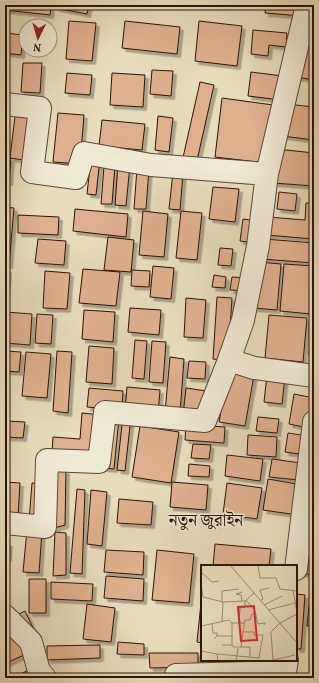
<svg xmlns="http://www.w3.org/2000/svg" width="319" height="683" viewBox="0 0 319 683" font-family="Vollkorn,'Noto Serif Bengali',serif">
<defs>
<filter id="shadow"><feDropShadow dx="3.5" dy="3.5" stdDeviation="0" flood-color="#0004"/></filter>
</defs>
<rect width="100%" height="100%" fill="#e8ddbb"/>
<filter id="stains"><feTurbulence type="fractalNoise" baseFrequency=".005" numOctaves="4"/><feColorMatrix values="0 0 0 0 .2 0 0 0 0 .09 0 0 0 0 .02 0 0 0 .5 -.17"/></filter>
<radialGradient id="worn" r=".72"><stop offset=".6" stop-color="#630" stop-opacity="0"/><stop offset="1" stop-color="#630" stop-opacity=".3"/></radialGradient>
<path fill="#dfb08d" stroke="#2c1208" filter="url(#shadow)" d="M5 5H51L50 15 5 10Z
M57 5H89L87 14 56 8Z
M266 5H314V17L265 13Z
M69 21 96 23 92 61 66 59Z
M125 21 180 27 177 54 122 48Z
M199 21 242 26 237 66 195 61Z
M253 30 287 33 286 47 269 45 268 56 251 54Z
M5 33 23 35 21 55 5 53Z
M300 45 314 46V80L296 77Z
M23 63H42L40 93 21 92Z
M152 70 173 71 171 96 150 94Z
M251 72 283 76 281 100 248 96Z
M67 73 92 75 90 95 65 93Z
M112 73 145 75 143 107 110 105Z
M200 82 214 85 196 165 182 162Z
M222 98 273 105 266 163 215 157Z
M286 104 314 107V140L282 136Z
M16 108 37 110 31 161 10 158Z
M58 113 84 115 80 164 53 162Z
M158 116 173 118 169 152 155 150Z
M102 120 145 124 142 150 99 146Z
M277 149 314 153V186L273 183Z
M5 158H11L9 182 5 181Z
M91 158 100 159 96 195 87 194Z
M118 164 130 165 126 206 115 205Z
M104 166H115L112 204H101Z
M137 168H149L146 209H134Z
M173 172 183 173 180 210 169 209Z
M213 187 239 189 235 222 209 219Z
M279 192 297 194 295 211 277 209Z
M306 203H314V239L266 235 268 217 305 220Z
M5 207 14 208 9 265H5Z
M75 209 128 214 126 237 73 231Z
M143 211 168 214 164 257 139 255Z
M181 211 202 213 197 260 176 258Z
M18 215 59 217 58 235 18 233Z
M243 219 258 221 255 243 240 241Z
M108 237 134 240 131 272 104 270Z
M38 239 66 241 64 265 35 263Z
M264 239 314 243V263L262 259Z
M220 248 233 249 231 266 218 265Z
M258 262 281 264 277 310 254 308Z
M284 264 314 266 311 314 280 311Z
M153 266 174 268 171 299 150 297Z
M5 269H8L6 292H5Z
M83 269 120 272 116 306 79 303Z
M132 270 150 271 149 287 131 286Z
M45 271 70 273 67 309 43 308Z
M214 275 226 277 225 288 212 287Z
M232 277 248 278 247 291 230 290Z
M217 297 232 298 228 361 213 359Z
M186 298 206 300 203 338 184 337Z
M130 308 161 310 159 335 128 332Z
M84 310 115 312 113 342 82 339Z
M6 312 32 314 30 345 5 343Z
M37 314 53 315 51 344 35 343Z
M269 315 307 318 303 362 265 358Z
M312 317H314V355H309Z
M135 340 147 341 144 379 132 378Z
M152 341 166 342 163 383 149 382Z
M89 346 114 348 112 384 86 382Z
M5 351 21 352 19 372 5 371Z
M57 351 72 352 68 413 53 411Z
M26 352 51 354 47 398 22 396Z
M170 357 184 359 180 414 165 412Z
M189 361 206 362 205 379 187 378Z
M228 371 254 375 245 426 219 422Z
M267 375 285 377 282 404 264 402Z
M127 387 160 390 158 413 125 410Z
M89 388 123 391 122 410 87 407Z
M186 388 207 391 204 418 183 415Z
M294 394 314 398V429L289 424Z
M82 413 101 415 97 456 52 452 53 437 80 439Z
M123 416 131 417 125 471 117 470Z
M110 417 119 418 114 469 104 468Z
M258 417 279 419 277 433 256 431Z
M5 421 25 422 23 438 5 437Z
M186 424 225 427 224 443 185 440Z
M140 426 179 432 171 483 132 477Z
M288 433 314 437V456L285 452Z
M248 435 277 437 276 457 247 455Z
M193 444 211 445 209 459 191 458Z
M227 455 263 459 260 481 225 476Z
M272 459 301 463 299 480 269 477Z
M189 464 210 466 209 477 188 476Z
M54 470H66L65 525 54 528Z
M268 479 302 485 298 515 263 510Z
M5 482 20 483 18 517 5 516Z
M172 482 208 485 206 510 170 507Z
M32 483 45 484 41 522 29 521Z
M227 483 262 488 257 519 223 514Z
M77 489 85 490 82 574 70 573Z
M91 490 107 492 102 546 87 544Z
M119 499 153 502 151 525 117 523Z
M27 530 42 531 39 573 23 572Z
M55 532 66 533V575L53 576Z
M308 534 314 535V553L303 550Z
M5 542 9 543 8 558H5Z
M215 544 271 549 269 566H213Z
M106 550 144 552 143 575 104 572Z
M157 550 194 554 189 603 152 600Z
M301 559 314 560V575L299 573Z
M106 576 144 579 143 601 104 598Z
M29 579H46V613H29Z
M51 582 93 584 92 601 51 599Z
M202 593V643L197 642Z
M296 594 305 595 301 649H296Z
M87 604 115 608 111 642 83 639Z
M309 606H314V626H307Z
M25 611 42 647 6 663 5 621Z
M118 642 144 644V655L117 654Z
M100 645V658L47 660V646Z
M149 653H198V667L150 668Z
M203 660H230L228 678H202Z
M30 669 35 678H14Z"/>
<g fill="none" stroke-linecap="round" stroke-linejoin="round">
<defs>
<path id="street" d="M5 104 40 108 32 172 76 178 84 153 151 165 267 174 258 246 243 320 229 360 205 421 105 412 99 462 47 460 45 527 5 523
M267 174 307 5
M229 360 254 368 314 376
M296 569 314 422
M5 616 31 642 39 671 45 678
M176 678V675L285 672 287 660"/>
</defs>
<use href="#street" stroke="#5b4535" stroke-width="24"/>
<use href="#street" stroke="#f0e9d3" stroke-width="22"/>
</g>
<g text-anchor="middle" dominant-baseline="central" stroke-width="3" stroke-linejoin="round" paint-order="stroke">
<g font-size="17" fill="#2c1208" stroke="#f0e9d3">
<text x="206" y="521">নতুন জুরাইন</text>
</g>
</g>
<g transform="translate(201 565)">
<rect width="96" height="96" fill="#e8ddbb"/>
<path fill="none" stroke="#9d8c73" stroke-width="1" d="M29 0 96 78M57 0 59 13H75L79 24 96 26M1 8 11 17 18 16M0 19 2 32 22 37 44 36M92 25 96 47M45 35 54 46 57 59 64 58V60M60 35 62 34 59 25 68 23M21 36V26L38 24M41 36 40 30 35 29 41 27M63 40 81 31M67 45 94 38M21 57 22 37M38 58 39 43 44 42V36L53 28M11 59 12 68H16V71L13 74M0 61 28 55 31 58M16 71H32M21 80H31V58H43M31 80 32 82H49V93M40 82 42 67M0 86 16 89M94 90 72 95 70 67 79 58 96 49M17 96 16 89 58 93 62 70H53V67H42L44 55H49L51 49H55M35 96 37 83"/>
<path fill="#d62828" fill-opacity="0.15" stroke="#d62828" stroke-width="2" d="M53 41 56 75 40 76 37 42Z"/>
<rect width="96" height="96" fill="none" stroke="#2c1208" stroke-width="2"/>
</g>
<rect width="319" height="683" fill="none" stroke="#e8ddbb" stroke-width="20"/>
<rect x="6" y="6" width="307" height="671" fill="none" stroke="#2c1208" stroke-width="2"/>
<rect x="10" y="10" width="299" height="663" fill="none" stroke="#2c1208"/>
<g transform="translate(38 38) rotate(185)"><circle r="19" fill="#f0e9d3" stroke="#a29382"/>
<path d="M0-3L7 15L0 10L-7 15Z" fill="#8f2418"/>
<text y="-6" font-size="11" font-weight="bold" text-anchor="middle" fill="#2c1208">N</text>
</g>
<rect width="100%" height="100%" filter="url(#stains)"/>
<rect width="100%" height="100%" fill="url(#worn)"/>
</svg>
